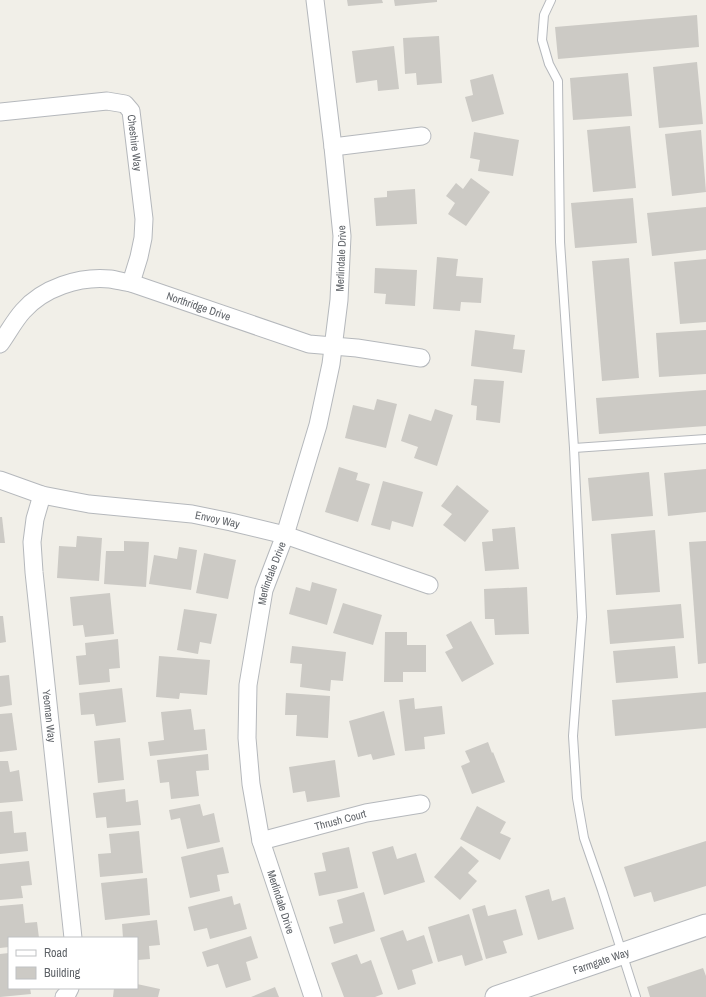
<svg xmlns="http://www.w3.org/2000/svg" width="706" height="997" font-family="'Archivo Narrow',sans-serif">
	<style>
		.building { fill: #cccac5 }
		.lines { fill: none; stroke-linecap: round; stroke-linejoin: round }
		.service-casing { stroke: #b5b8bc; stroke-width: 10 }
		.minor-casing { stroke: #b5b8bc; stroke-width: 19 }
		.tertiary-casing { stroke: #b5b8bc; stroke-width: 23 }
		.service { stroke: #fff; stroke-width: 8 }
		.minor { stroke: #fff; stroke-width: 17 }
		.tertiary { stroke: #fff; stroke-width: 21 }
		.labels { text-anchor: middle; stroke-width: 3; stroke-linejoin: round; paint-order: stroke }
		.street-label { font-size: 11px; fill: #5f6368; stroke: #fff }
	</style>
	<rect width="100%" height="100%" fill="#f1efe8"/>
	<g class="building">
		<path d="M 347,0 L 382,0 L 383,3 L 348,6 Z"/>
		<path d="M 394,0 L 437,0 L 437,2 L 395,6 Z"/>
		<path d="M 697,15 L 699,47 L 558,59 L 555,27 Z"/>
		<path d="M 439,36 L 442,83 L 417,85 L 416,73 L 405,74 L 403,38 Z"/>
		<path d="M 394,46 L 399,89 L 378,91 L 377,80 L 356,83 L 352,51 Z"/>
		<path d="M 697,62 L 703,124 L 659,128 L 653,67 Z"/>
		<path d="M 628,73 L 632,116 L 573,120 L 570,78 Z"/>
		<path d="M 493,74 L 504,114 L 472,122 L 465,97 L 473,95 L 470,80 Z"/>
		<path d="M 630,126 L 636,188 L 593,192 L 587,130 Z"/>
		<path d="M 701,130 L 706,192 L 672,196 L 665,134 Z"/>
		<path d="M 474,132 L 519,140 L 513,176 L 478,171 L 480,160 L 470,158 Z"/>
		<path d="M 471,178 L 490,192 L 466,226 L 448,214 L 455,203 L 446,196 L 456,183 L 463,189 Z"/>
		<path d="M 415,189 L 417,224 L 376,226 L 374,198 L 387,197 L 387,191 Z"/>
		<path d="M 633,198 L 637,243 L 575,248 L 571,203 Z"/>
		<path d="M 706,207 L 706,250 L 652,256 L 647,213 Z"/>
		<path d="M 437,257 L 458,259 L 456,276 L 483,278 L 481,303 L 461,302 L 460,311 L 433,309 Z"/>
		<path d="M 629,258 L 639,378 L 602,381 L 592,261 Z"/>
		<path d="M 706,259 L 706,322 L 680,324 L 674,262 Z"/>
		<path d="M 375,268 L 417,270 L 415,306 L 385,304 L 386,294 L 374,293 Z"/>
		<path d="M 475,330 L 515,335 L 513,349 L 525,350 L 522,373 L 471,366 Z"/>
		<path d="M 706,330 L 706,374 L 659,377 L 656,333 Z"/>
		<path d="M 474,379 L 504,381 L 500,423 L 476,420 L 477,406 L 471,405 Z"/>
		<path d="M 706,390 L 706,426 L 599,434 L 596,398 Z"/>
		<path d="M 377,399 L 397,404 L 386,448 L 345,438 L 353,405 L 374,410 Z"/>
		<path d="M 435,409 L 453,415 L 437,466 L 414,458 L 418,447 L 401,441 L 409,414 L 431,421 Z"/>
		<path d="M 339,467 L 358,473 L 356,480 L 370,484 L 358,522 L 325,512 Z"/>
		<path d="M 706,469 L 706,512 L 668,516 L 664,473 Z"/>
		<path d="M 649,472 L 653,516 L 592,521 L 588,478 Z"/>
		<path d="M 383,481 L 423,492 L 413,527 L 392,521 L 390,530 L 371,525 Z"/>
		<path d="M 457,485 L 489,511 L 465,542 L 443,525 L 452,514 L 441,506 Z"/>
		<path d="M 0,517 L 2,517 L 5,543 L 0,543 Z"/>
		<path d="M 515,527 L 519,569 L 485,571 L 482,542 L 493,541 L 492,529 Z"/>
		<path d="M 655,530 L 660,592 L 616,595 L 611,534 Z"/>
		<path d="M 77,536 L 102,538 L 99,581 L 57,578 L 59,546 L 76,547 Z"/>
		<path d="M 124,541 L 149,542 L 146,587 L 104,584 L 106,551 L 124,551 Z"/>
		<path d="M 706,541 L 706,663 L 698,664 L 689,542 Z"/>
		<path d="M 179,547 L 197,550 L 191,590 L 149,584 L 154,555 L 177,559 Z"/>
		<path d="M 204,553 L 236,560 L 228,599 L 196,593 Z"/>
		<path d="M 312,582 L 337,589 L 327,625 L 289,614 L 296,587 L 310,591 Z"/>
		<path d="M 527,587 L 529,634 L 495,635 L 494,619 L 485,619 L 484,589 Z"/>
		<path d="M 110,593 L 114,634 L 85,637 L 83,625 L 73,626 L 70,597 Z"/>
		<path d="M 343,603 L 382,615 L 373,645 L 333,633 Z"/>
		<path d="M 681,604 L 684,638 L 610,644 L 607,610 Z"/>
		<path d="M 184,609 L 217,614 L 211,644 L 200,642 L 198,654 L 177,650 Z"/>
		<path d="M 0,616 L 3,616 L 6,642 L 0,643 Z"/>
		<path d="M 471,621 L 494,664 L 462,682 L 445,652 L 453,648 L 446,635 Z"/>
		<path d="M 385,632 L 407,632 L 407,645 L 426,645 L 426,672 L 403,672 L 403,682 L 384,682 Z"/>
		<path d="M 118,639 L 120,668 L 109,669 L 110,682 L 79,685 L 76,656 L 86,655 L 85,643 Z"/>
		<path d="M 292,646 L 346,652 L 343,681 L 331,680 L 330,691 L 300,687 L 302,664 L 290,663 Z"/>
		<path d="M 675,646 L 678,678 L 616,683 L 613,651 Z"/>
		<path d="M 159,656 L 210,660 L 207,695 L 180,693 L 179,699 L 156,697 Z"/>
		<path d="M 9,675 L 12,705 L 0,707 L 0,676 Z"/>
		<path d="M 122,688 L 126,722 L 96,726 L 94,714 L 81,715 L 79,693 Z"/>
		<path d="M 706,692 L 706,728 L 615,736 L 612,700 Z"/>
		<path d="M 286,693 L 330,696 L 328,738 L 296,736 L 297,715 L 285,715 Z"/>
		<path d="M 414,698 L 415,709 L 442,706 L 445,734 L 424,737 L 425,749 L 405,751 L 399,700 Z"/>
		<path d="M 191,709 L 194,730 L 205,729 L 207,750 L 150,756 L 148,742 L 164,740 L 161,712 Z"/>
		<path d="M 384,711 L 395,755 L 373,760 L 371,754 L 358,757 L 349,721 Z"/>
		<path d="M 12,713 L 17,750 L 0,752 L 0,714 Z"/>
		<path d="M 120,738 L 124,780 L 98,783 L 94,741 Z"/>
		<path d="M 488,742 L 492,753 L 493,752 L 505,782 L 472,794 L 461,766 L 470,762 L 465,751 Z"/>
		<path d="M 208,754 L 209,770 L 196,771 L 199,796 L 171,799 L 169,782 L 160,783 L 157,760 Z"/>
		<path d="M 335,760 L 340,797 L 307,802 L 305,791 L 293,793 L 289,767 Z"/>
		<path d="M 0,761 L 8,761 L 10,772 L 19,770 L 23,801 L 0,803 Z"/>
		<path d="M 125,789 L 126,802 L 138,800 L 141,825 L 107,828 L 106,817 L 96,818 L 93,793 Z"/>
		<path d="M 200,804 L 203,816 L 214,813 L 220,842 L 187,849 L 180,818 L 171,820 L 169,810 Z"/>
		<path d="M 477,806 L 506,822 L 500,833 L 511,838 L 500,860 L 460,839 Z"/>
		<path d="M 12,811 L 14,833 L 26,832 L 28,851 L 0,854 L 0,812 Z"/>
		<path d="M 139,831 L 143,873 L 100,877 L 98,854 L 111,853 L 109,834 Z"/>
		<path d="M 706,841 L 706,886 L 654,902 L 651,892 L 634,897 L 624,867 Z"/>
		<path d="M 393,846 L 397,859 L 416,853 L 425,882 L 384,895 L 372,852 Z"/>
		<path d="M 461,846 L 479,861 L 468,873 L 477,881 L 460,900 L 434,877 Z"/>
		<path d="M 223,847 L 229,873 L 217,875 L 220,891 L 190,898 L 181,857 Z"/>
		<path d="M 349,847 L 358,888 L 319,896 L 314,873 L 326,871 L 322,853 Z"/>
		<path d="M 29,861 L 32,885 L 21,886 L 23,898 L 0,900 L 0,864 Z"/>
		<path d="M 147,878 L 150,915 L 105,920 L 101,883 Z"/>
		<path d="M 549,889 L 552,901 L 565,897 L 574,929 L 538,940 L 525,896 Z"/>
		<path d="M 364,892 L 375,931 L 334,944 L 329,927 L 343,923 L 337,900 Z"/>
		<path d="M 232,896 L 234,905 L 240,903 L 247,929 L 210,939 L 207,928 L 194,931 L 188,907 Z"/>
		<path d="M 23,904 L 25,923 L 37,922 L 39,938 L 9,938 L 9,947 L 0,948 L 0,906 Z"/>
		<path d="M 485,905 L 488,916 L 516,909 L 523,935 L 503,941 L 507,953 L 486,959 L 472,909 Z"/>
		<path d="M 469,914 L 483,960 L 465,966 L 462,955 L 438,962 L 428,927 Z"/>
		<path d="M 157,920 L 160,945 L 149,946 L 150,959 L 137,960 L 137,938 L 123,938 L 122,924 Z"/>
		<path d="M 403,930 L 407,941 L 424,935 L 433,963 L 412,970 L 416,984 L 398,990 L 380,938 Z"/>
		<path d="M 251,936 L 258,958 L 246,962 L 251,980 L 226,988 L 218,964 L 207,967 L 202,952 Z"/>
		<path d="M 9,953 L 9,988 L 30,988 L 31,994 L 0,997 L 0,954 Z"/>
		<path d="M 357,954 L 361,964 L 371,960 L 383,994 L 375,997 L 344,997 L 331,963 Z"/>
		<path d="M 703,968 L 706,976 L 706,997 L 650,997 L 647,987 Z"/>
		<path d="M 137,984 L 160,989 L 158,997 L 113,997 L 114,988 L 137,988 Z"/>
		<path d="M 275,987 L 279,997 L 251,997 Z"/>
	</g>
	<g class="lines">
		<defs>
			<g id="service">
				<path d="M 551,0 L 544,15 L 542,40 L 549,64 L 558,81 L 560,242 L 574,448 L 582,617 L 573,736 L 577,798 L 584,838 L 602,890 L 636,997"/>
				<path d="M 574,448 L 706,439"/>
			</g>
			<g id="minor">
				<path id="s1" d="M 0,112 L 107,101 L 125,104 L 131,111 L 144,219 L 143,238 L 139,257 L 131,283"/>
				<path d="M 333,147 L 422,136"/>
				<path id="s2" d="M 0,344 C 8,333 14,321 23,311 C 43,288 79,276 110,279 C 117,280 124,282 131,283 L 309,344 L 357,348 L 421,358"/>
				<path id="s3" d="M 0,480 L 42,495 L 89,504 L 192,514 L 231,522 L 285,535 L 429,585"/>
				<path id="s4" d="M 42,495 L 35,519 L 32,542 L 34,572 L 73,938"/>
				<path id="s5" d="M 261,841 L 366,813 L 421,804"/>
				<path d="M 64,997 L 67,994 L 70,988"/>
				<path id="s6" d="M 313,997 L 261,841 L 251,784 L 247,738 L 248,685 L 264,590 L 285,535 L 318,425 L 331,364 L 339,300 L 342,236 L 333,147 L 315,0"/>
			</g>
			<g id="tertiary">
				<path id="s7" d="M 496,997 L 706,925"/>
			</g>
		</defs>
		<use href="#service" class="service-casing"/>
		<use href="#minor" class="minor-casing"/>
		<use href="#tertiary" class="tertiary-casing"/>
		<use href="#service" class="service"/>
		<use href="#minor" class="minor"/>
		<use href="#tertiary" class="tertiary"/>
	</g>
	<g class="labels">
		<g class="street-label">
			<text dy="4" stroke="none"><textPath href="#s1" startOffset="167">Cheshire Way</textPath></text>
			<text dy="4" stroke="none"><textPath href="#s6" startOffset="760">Merlindale Drive</textPath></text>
			<text dy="4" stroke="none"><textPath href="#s2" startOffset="229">Northridge Drive</textPath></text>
			<text dy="4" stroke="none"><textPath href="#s3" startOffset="222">Envoy Way</textPath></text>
			<text dy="4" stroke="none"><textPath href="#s6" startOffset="436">Merlindale Drive</textPath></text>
			<text dy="4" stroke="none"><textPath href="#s4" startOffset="223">Yeoman Way</textPath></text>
			<text dy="4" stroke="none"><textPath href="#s5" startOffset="82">Thrush Court</textPath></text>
			<text transform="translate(281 902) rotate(72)" y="4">Merlindale Drive</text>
			<text dy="4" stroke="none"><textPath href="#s7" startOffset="111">Farmgate Way</textPath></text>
		</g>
	</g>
	<rect x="8" y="937" width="130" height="52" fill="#ffffff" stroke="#bfc1c3"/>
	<rect x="16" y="950" width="20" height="6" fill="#ffffff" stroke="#bfc1c3"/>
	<text x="44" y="957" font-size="12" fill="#5f6368">Road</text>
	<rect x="16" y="967" width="20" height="12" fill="#cccac5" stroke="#bfc1c3"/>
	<text x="44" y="977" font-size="12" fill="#5f6368">Building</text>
</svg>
